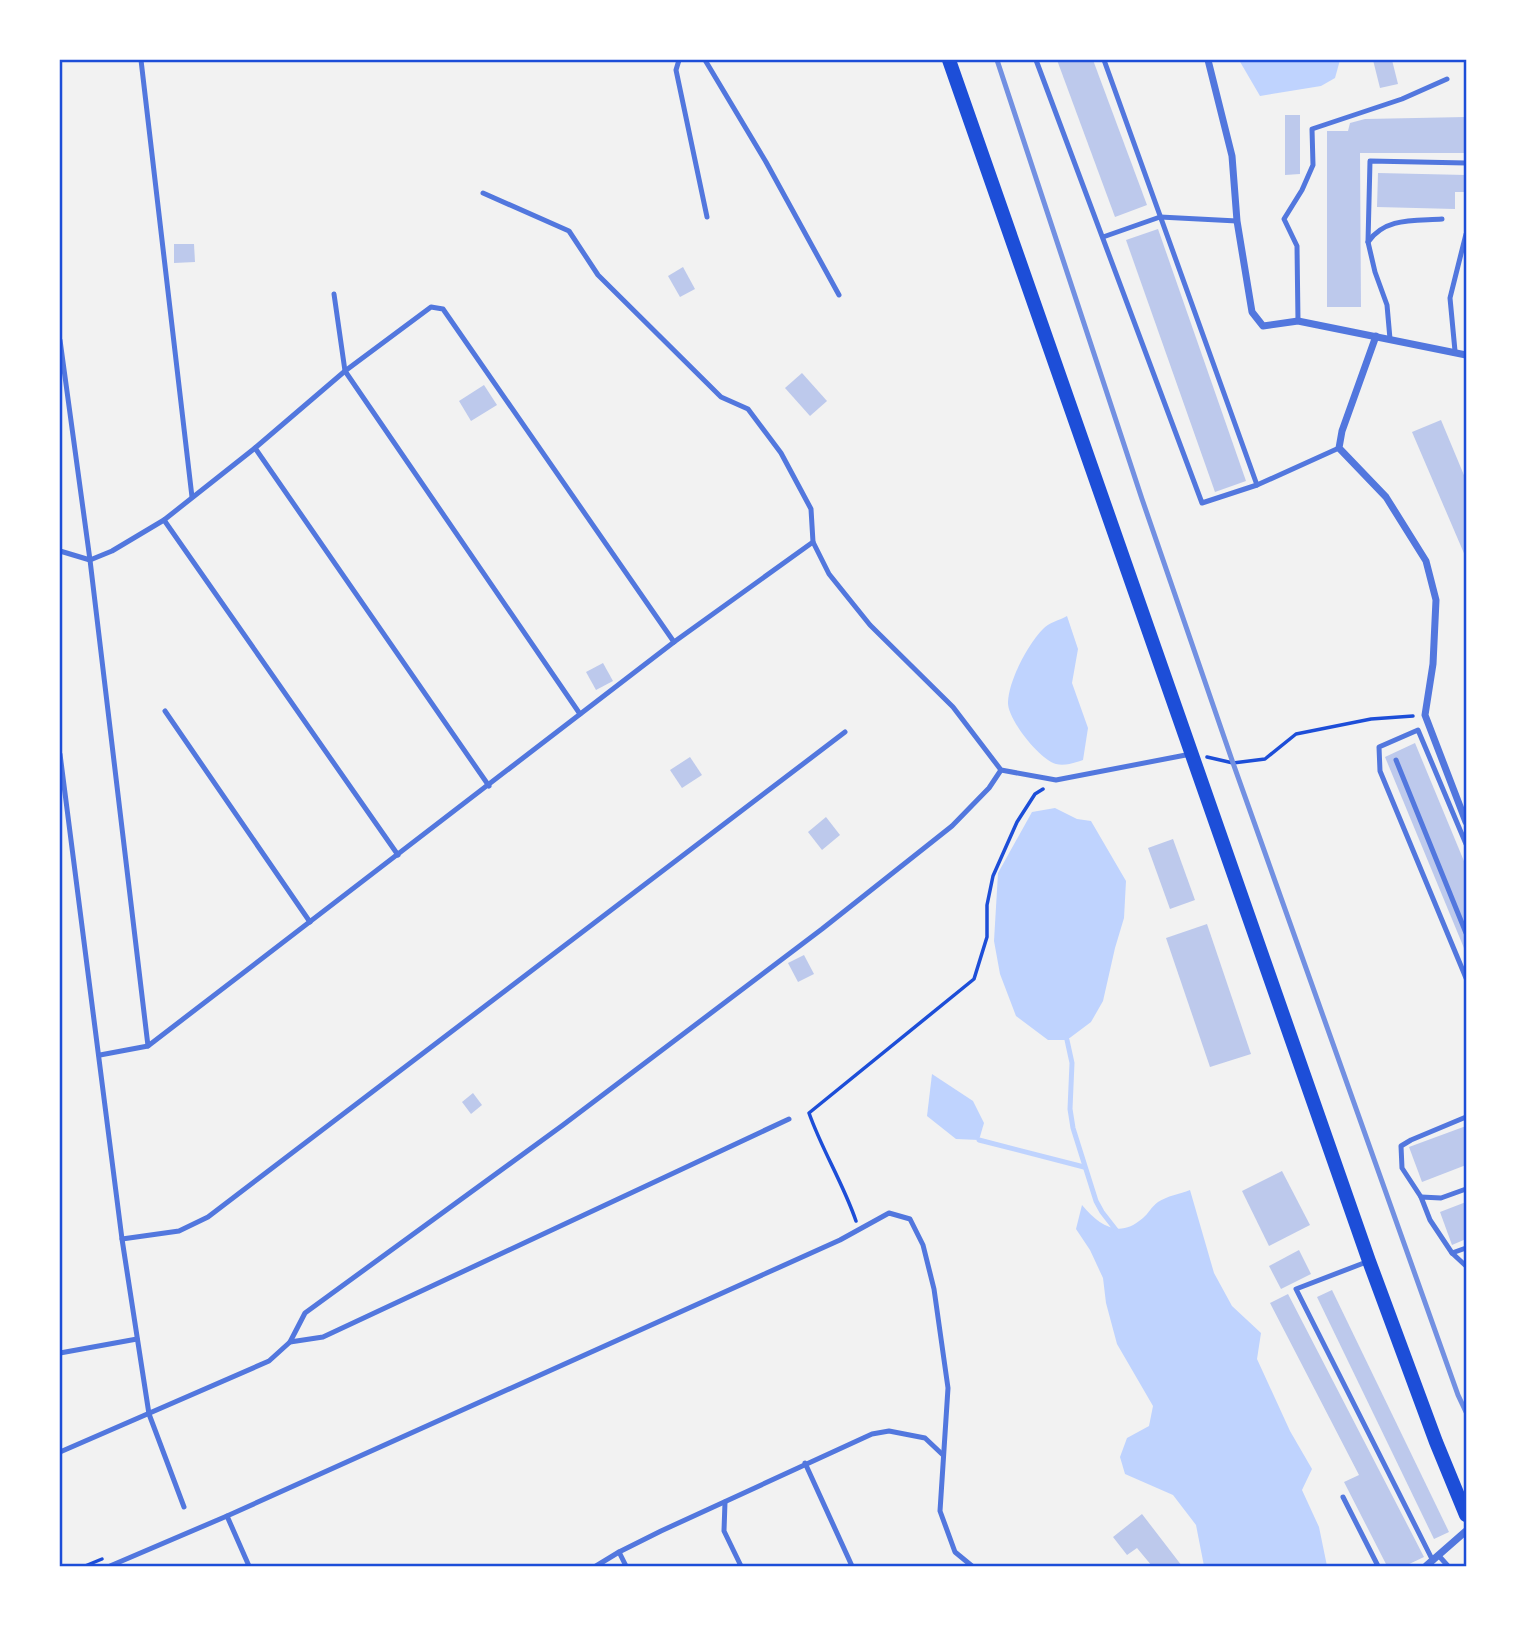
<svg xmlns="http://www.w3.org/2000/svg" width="1526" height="1626" font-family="Helvetica,sans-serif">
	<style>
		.water { fill: #bfd3fe }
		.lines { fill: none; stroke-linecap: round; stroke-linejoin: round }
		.stream { stroke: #bfd3fe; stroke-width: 5 }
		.building { fill: #bdc9ec }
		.path { stroke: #1d4ed8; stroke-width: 3.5 }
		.service { stroke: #5277de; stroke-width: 5 }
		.minor { stroke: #5277de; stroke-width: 7 }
		.secondary { stroke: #1d4ed8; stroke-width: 14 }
		.rail { stroke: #7290e2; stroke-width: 5 }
		.neatline { fill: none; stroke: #1d4ed8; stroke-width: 2.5 }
	</style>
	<rect width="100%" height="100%" fill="#f2f2f2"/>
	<g class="water">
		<path d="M 1239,60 L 1340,60 L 1335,78 L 1321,86 L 1260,96 Z"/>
		<path d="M 1067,616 L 1078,649 L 1072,683 L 1088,728 L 1083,760 C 1074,763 1065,766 1056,764 C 1040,760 1007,719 1008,702 C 1009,680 1028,644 1043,629 C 1048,623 1060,620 1067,616 Z"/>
		<path d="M 1055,808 L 1077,819 L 1091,821 L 1126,881 L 1124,918 L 1115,948 L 1103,1001 L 1091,1022 L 1067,1040 L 1048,1040 L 1016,1016 L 1000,974 L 994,941 L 998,873 L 1032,812 Z"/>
		<path d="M 932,1074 L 973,1101 L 984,1123 L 979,1140 L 956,1139 L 927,1116 Z"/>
		<path d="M 1190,1190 L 1214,1273 L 1232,1306 L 1261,1333 L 1257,1359 L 1290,1431 L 1312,1469 L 1302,1490 L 1319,1527 L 1327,1566 L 1204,1566 L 1196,1525 L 1173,1495 L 1125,1474 L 1120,1457 L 1127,1438 L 1149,1426 L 1153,1406 L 1117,1344 L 1106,1303 L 1103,1278 L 1090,1250 L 1076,1229 L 1082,1205 C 1100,1226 1119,1239 1143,1218 C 1148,1214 1152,1206 1158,1202 C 1167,1196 1180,1194 1190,1190 Z"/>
	</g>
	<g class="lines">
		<g class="stream">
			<path d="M 1067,1040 L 1072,1063 L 1070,1109 L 1073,1128 L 1096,1201 L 1102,1212 L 1116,1230"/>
			<path d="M 979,1140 L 1084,1167"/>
		</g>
	</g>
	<g class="building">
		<path d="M 1057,60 L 1093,60 L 1147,205 L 1115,217 Z"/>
		<path d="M 1373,60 L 1392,60 L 1398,84 L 1380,88 Z"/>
		<path d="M 1285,115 L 1300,115 L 1300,174 L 1285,175 Z"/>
		<path d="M 1466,117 L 1466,153 L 1360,153 L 1361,307 L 1327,307 L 1327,131 L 1348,131 L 1350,123 L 1365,119 Z"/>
		<path d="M 1378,173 L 1466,175 L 1466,192 L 1455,192 L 1455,209 L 1377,207 Z"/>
		<path d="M 1158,229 L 1246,481 L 1215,492 L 1126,240 Z"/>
		<path d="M 174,244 L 194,244 L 195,262 L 174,263 Z"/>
		<path d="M 683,267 L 695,289 L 680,297 L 668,276 Z"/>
		<path d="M 802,373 L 827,401 L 810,416 L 785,388 Z"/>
		<path d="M 484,385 L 497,405 L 471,421 L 459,401 Z"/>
		<path d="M 1441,420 L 1466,480 L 1466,558 L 1412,432 Z"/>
		<path d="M 603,663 L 613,681 L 596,690 L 586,672 Z"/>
		<path d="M 1415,743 L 1466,866 L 1466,953 L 1385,757 Z"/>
		<path d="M 690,757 L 702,775 L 682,788 L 670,770 Z"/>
		<path d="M 826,817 L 840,835 L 822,850 L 808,832 Z"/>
		<path d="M 1173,839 L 1195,900 L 1170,909 L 1148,848 Z"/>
		<path d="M 1207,924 L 1251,1054 L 1210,1067 L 1166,938 Z"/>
		<path d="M 804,955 L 814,974 L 798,982 L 788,963 Z"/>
		<path d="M 473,1093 L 482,1105 L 471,1114 L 462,1102 Z"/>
		<path d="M 1466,1126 L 1466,1165 L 1422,1182 L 1409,1147 Z"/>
		<path d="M 1282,1171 L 1310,1225 L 1269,1246 L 1242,1191 Z"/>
		<path d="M 1466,1202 L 1466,1239 L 1452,1245 L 1440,1212 Z"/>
		<path d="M 1299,1250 L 1311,1274 L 1281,1289 L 1269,1266 Z"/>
		<path d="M 1332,1290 L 1449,1532 L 1434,1539 L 1317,1297 Z"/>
		<path d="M 1288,1294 L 1424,1557 L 1405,1566 L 1387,1566 L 1344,1482 L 1359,1475 L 1270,1303 Z"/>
		<path d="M 1142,1514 L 1182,1566 L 1152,1566 L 1137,1548 L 1127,1555 L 1113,1537 Z"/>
	</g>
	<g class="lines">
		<g class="path">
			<path d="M 1207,757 L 1233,763 L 1265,759 L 1296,734 L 1371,719 L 1413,716"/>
			<path d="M 856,1221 C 843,1183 822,1150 809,1113 L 974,979 L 987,937 L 987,905 L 993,876 L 1017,822 L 1035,794 L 1043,789"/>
			<path d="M 85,1566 L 102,1559"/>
		</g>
		<g class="service">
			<path d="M 141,60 L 192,497"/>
			<path d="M 679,60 L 676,70 L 707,217"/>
			<path d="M 705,60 L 766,162 L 839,295"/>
			<path d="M 1036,60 L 1202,503 L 1257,485"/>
			<path d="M 1104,60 L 1257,485 L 1339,448"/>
			<path d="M 1103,237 L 1160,217 L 1237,221"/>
			<path d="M 1368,242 C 1385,217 1415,221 1442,219"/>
			<path d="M 334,294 L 345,371 L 580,714"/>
			<path d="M 1298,321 L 1297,246 L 1284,219 L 1302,190 L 1313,165 L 1312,129 L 1402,99 L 1447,79"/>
			<path d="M 1390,339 L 1387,305 L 1375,272 L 1368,242 L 1370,161 L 1466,163"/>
			<path d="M 60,340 L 90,560 L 148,1046"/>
			<path d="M 1455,351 L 1450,298 L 1466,234"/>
			<path d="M 255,448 L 489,786"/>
			<path d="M 164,520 L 398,855"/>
			<path d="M 813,542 L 829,574 L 870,625 L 953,707 L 1001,770 L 1056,780 L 1191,754"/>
			<path d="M 60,551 L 90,560 L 112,551 L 164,520 L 255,448 L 345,371 L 431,307 L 443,309 L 674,642"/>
			<path d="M 165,711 L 310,922"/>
			<path d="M 60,754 L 122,1239 L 149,1414 L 184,1507"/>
			<path d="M 1396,760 L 1466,933"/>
			<path d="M 1466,844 L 1418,730 L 1379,747 L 1380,771 L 1466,978"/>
			<path d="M 100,1055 L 148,1046 L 674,642 L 813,542 L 811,509 L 781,453 L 748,409 L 721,397 L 598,275 L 569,231 L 483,193"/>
			<path d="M 1421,1197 L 1402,1168 L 1401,1146 L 1411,1140 L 1466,1117"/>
			<path d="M 122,1239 L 179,1231 L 208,1217 L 845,732"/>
			<path d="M 1466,1248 L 1452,1253 L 1466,1266"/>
			<path d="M 1452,1253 L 1430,1220 L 1421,1197 L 1441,1198 L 1466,1189"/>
			<path d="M 1369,1261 L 1296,1289 L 1433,1561"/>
			<path d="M 290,1342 L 323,1337 L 789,1119"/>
			<path d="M 60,1353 L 137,1339"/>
			<path d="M 60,1452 L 269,1361 L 290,1342 L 305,1313 L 563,1125 L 822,929 L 952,826 L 989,788 L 1001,770"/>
			<path d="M 805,1463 L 852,1566"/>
			<path d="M 1343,1497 L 1378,1566"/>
			<path d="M 725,1502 L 724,1531 L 741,1566"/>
			<path d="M 227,1516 L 249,1566"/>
			<path d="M 619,1552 L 626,1566"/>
			<path d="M 1439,1556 L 1448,1566"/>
			<path d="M 110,1566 L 227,1516 L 840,1240 L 889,1213 L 910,1219 L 923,1245 L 934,1289 L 948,1388 L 940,1511 L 955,1552 L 972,1566"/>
			<path d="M 596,1566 L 619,1552 L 661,1531 L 872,1434 L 889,1431 L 925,1438 L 943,1455"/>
		</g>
		<g class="minor">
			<path d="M 1208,60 L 1232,156 L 1237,221 L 1252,312 L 1263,326 L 1298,321 L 1466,355"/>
			<path d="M 1376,336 L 1342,431 L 1339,448 L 1386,497 L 1426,561 L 1436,600 L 1433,664 L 1425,715 L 1466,822"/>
			<path d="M 1426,1566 L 1466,1531"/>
		</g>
		<path class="secondary" d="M 949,60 L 1369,1261 L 1436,1442 L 1466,1515"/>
		<path class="rail" d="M 997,60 L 1142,499 L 1233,763 L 1458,1395 L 1466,1412"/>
	</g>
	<rect width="1526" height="1626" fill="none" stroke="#ffffff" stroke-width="122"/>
	<rect x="61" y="61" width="1404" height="1504" class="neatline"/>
</svg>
